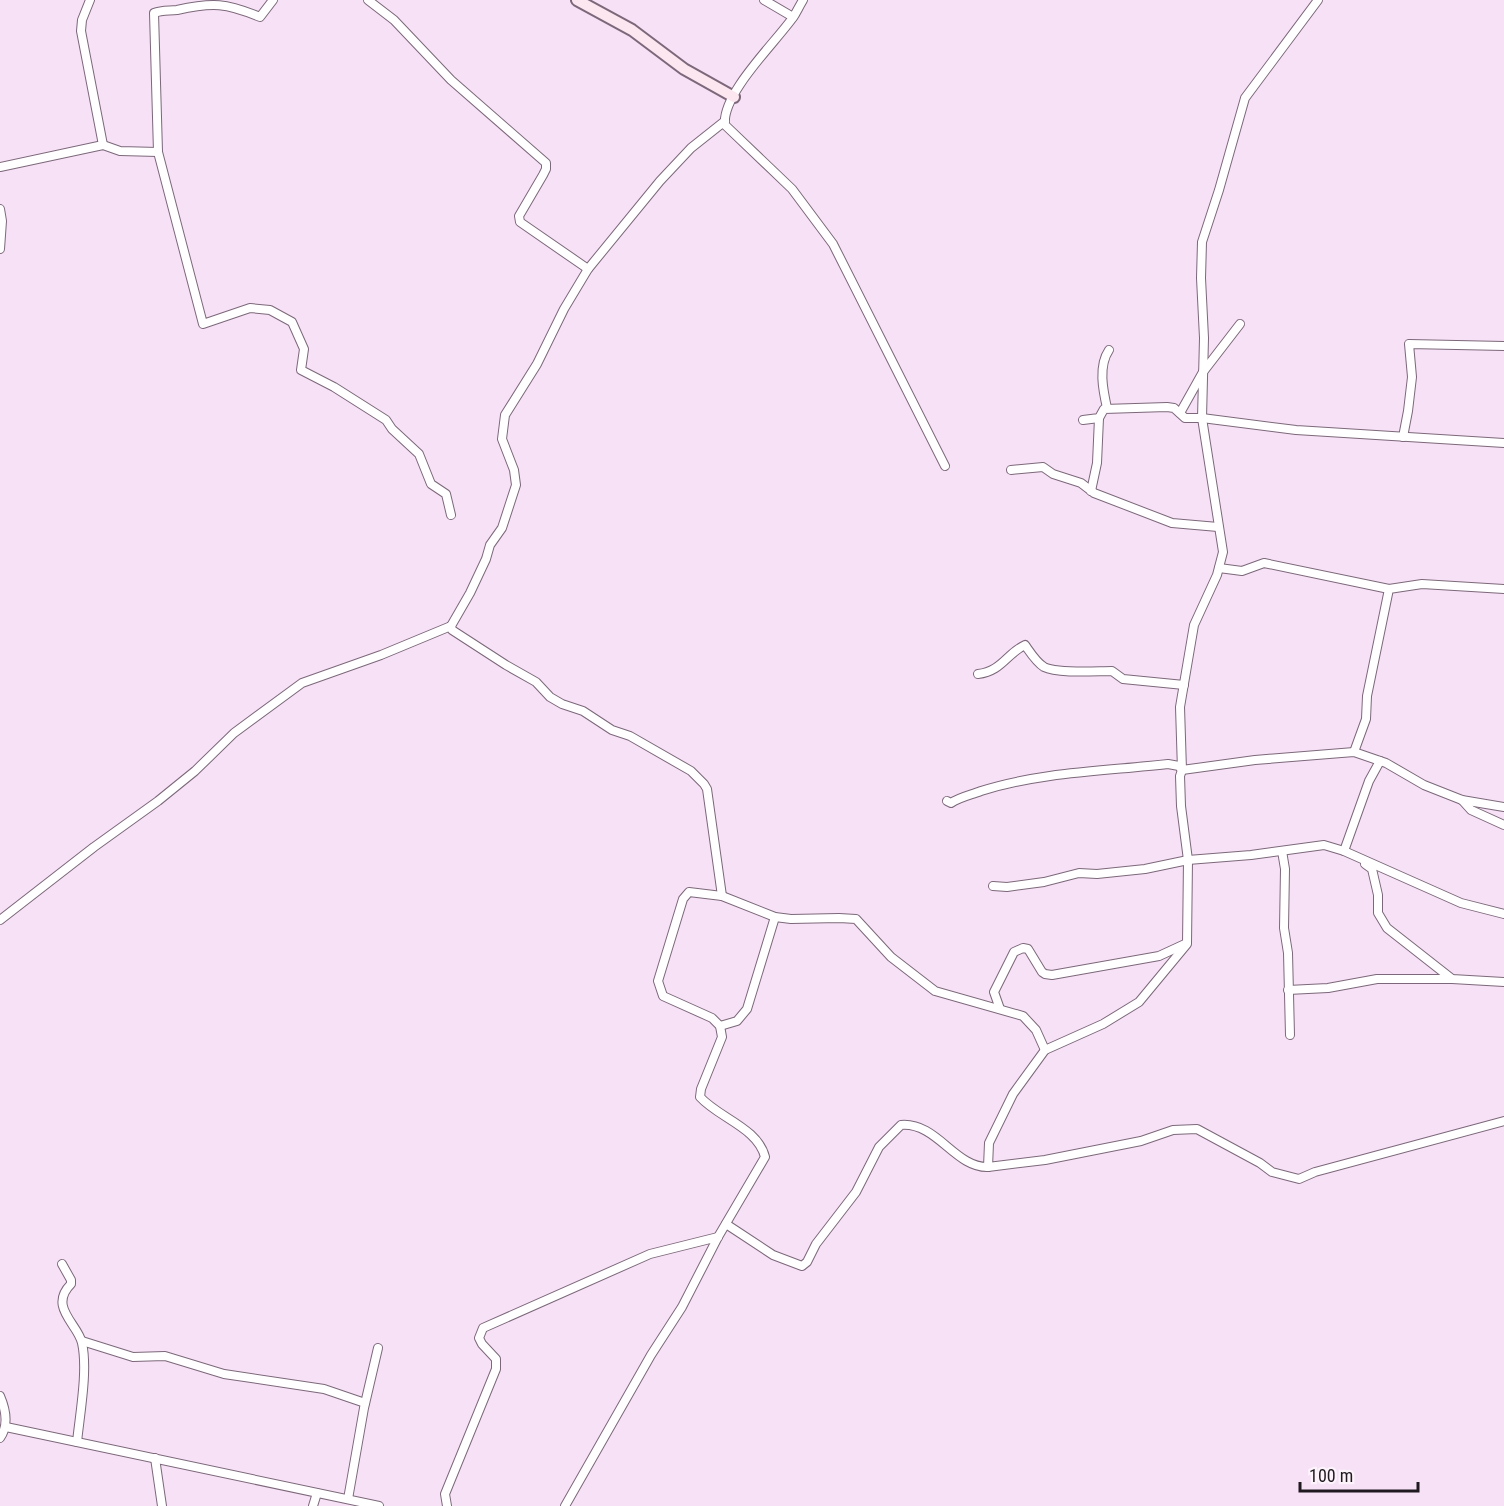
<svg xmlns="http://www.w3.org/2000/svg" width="1504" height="1506" font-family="'Roboto Condensed',sans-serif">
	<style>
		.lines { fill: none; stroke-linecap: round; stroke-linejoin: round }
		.street-casing { stroke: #7c687a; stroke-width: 10 }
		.secondary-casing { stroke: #7c687a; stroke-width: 14 }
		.street { stroke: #fff; stroke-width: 8 }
		.secondary { stroke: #fce6f0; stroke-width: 10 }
	</style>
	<rect width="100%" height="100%" fill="#f7e1f6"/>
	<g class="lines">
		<defs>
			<g id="street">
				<path d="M 90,0 L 82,20 L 81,31 L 103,145"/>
				<path d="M 273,0 L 260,17 C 226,3 213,2 177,10 C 169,11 162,10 154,13 L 158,152 L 203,324 L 250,308 L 270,310 L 292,322 L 304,349 L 301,370 L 334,387 L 386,420 L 392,429 L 419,454 L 431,484 L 446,494 L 451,515"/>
				<path d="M 368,0 L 394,20 L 451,80 L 546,163 L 546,169 L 543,175 L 519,216 L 520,222 L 588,269"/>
				<path d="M 764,0 L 793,17"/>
				<path d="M 803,0 C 800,5 797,11 794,16 C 777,41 721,94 725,125 L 792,189 L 833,244 L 945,466"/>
				<path d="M 1318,0 L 1245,98 L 1219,190 L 1202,242 L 1201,278 L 1204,338 L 1202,418 L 1223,552 L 1217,575 L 1194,625 L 1180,707 L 1182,770 L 1180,776 L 1181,806 L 1188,860 L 1187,944 L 1139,1002 L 1103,1024 L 1045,1050 L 1013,1094 L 989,1143 L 988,1167 L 1045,1160 L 1141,1141 L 1173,1130 L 1197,1129 L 1260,1163 L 1272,1172 L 1299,1179 L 1315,1172 L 1504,1121"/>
				<path d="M 0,167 L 103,145 L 120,151 L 158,152"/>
				<path d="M 0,209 L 2,221 L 0,249"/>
				<path d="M 1107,408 C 1103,390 1098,366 1109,350"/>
				<path d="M 1180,413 L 1203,372 L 1240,324"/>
				<path d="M 1083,420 L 1099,418 L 1104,409 L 1167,407 L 1174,408 L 1185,418 L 1202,418 L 1296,430 L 1504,443"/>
				<path d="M 1403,437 L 1408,411 L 1412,377 L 1409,344 L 1504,346"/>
				<path d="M 1011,470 L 1043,467 L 1053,474 L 1081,483 L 1094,493 L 1172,523 L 1218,527"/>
				<path d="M 1091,491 L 1097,463 L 1099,418"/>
				<path d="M 1219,568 L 1242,571 L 1264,563 L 1389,589"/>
				<path d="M 978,674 C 1002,671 1006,654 1025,645 C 1030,652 1036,662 1044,667 C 1058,674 1096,671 1112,671 L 1123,679 L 1184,685"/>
				<path d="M 1354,752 L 1366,719 L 1367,696 L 1389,589 L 1422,584 L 1504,589"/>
				<path d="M 1462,800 L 1471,810 L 1504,825"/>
				<path d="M 947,801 L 951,803 C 960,797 971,795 981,791 C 1041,772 1106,771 1168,764 L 1179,766 L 1182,770 L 1255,760 L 1354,752 L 1386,763 L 1424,785 L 1462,800 L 1504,807"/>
				<path d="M 1282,851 L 1285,869 L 1284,928 L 1288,953 L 1290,1035"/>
				<path d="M 1344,851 L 1369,781 L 1380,761"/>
				<path d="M 1365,864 L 1372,869 L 1378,895 L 1378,913 L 1387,928 L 1452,979 L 1504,982"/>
				<path d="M 993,886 L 1007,887 L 1044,882 L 1079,873 L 1097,874 L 1145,869 L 1188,860 L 1251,855 L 1324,845 L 1344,851 L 1461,903 L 1504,914"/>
				<path d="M 722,896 L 707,789 L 704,784 L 691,771 L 630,736 L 612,730 L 583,711 L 562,704 L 550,697 L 536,682 L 506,665 L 452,630 L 451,626 L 470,593 L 486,559 L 490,545 L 502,528 L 516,485 L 514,470 L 502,439 L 505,415 L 537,364 L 564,309 L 588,269 L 660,181 L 691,148 L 725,121"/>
				<path d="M 0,920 L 94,847 L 158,801 L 195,771 L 234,733 L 302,683 L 381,655 L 451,626"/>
				<path d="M 1288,990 L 1328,988 L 1377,979 L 1452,979"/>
				<path d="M 1000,1009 L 994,992 L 1014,952 L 1023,948 L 1028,949 L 1042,972 L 1045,974 L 1052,975 L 1159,956 L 1185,944"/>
				<path d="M 720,1026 L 737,1021 L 747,1009 L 775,917"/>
				<path d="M 726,1224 L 773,1255 L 802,1266 L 807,1262 L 816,1244 L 856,1192 L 879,1147 L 901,1125 C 937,1122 955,1168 988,1167"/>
				<path d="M 62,1264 L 71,1280 L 71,1284 C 48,1307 78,1324 82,1343 C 88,1370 80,1413 77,1442"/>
				<path d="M 82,1341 L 133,1357 L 165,1356 L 224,1374 L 324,1389 L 365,1403"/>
				<path d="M 0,1396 C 6,1410 9,1425 0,1438"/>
				<path d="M 6,1427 L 379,1506"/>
				<path d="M 155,1458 L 162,1506"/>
				<path d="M 348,1499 L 364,1408 L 378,1348"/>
				<path d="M 313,1506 L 317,1493"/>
				<path d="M 447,1506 L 445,1494 L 496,1369 L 496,1359 L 482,1344 L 479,1338 L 483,1328 L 650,1254 L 718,1237"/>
				<path d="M 565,1506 L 651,1355 L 682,1307 L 718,1237 L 765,1157 C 758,1128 719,1118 700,1097 L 701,1089 L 722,1037 L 720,1026 L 712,1018 L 663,996 L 658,981 L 683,899 L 689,892 L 722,896 L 775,917 L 791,919 L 839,918 L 856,919 L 891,957 L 935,991 L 1023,1016 L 1036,1030 L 1045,1050"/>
			</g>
			<path id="secondary" d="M 577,0 L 632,30 L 684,69 L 734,97"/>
		</defs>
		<use href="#street" class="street-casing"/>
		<use href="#secondary" class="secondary-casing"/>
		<use href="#street" class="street"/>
		<use href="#secondary" class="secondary"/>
	</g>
	<path d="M1300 1482v9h118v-9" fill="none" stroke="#211920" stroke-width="3"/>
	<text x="1309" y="1482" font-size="18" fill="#211920" stroke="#fcf3fb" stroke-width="4.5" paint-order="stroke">100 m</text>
</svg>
